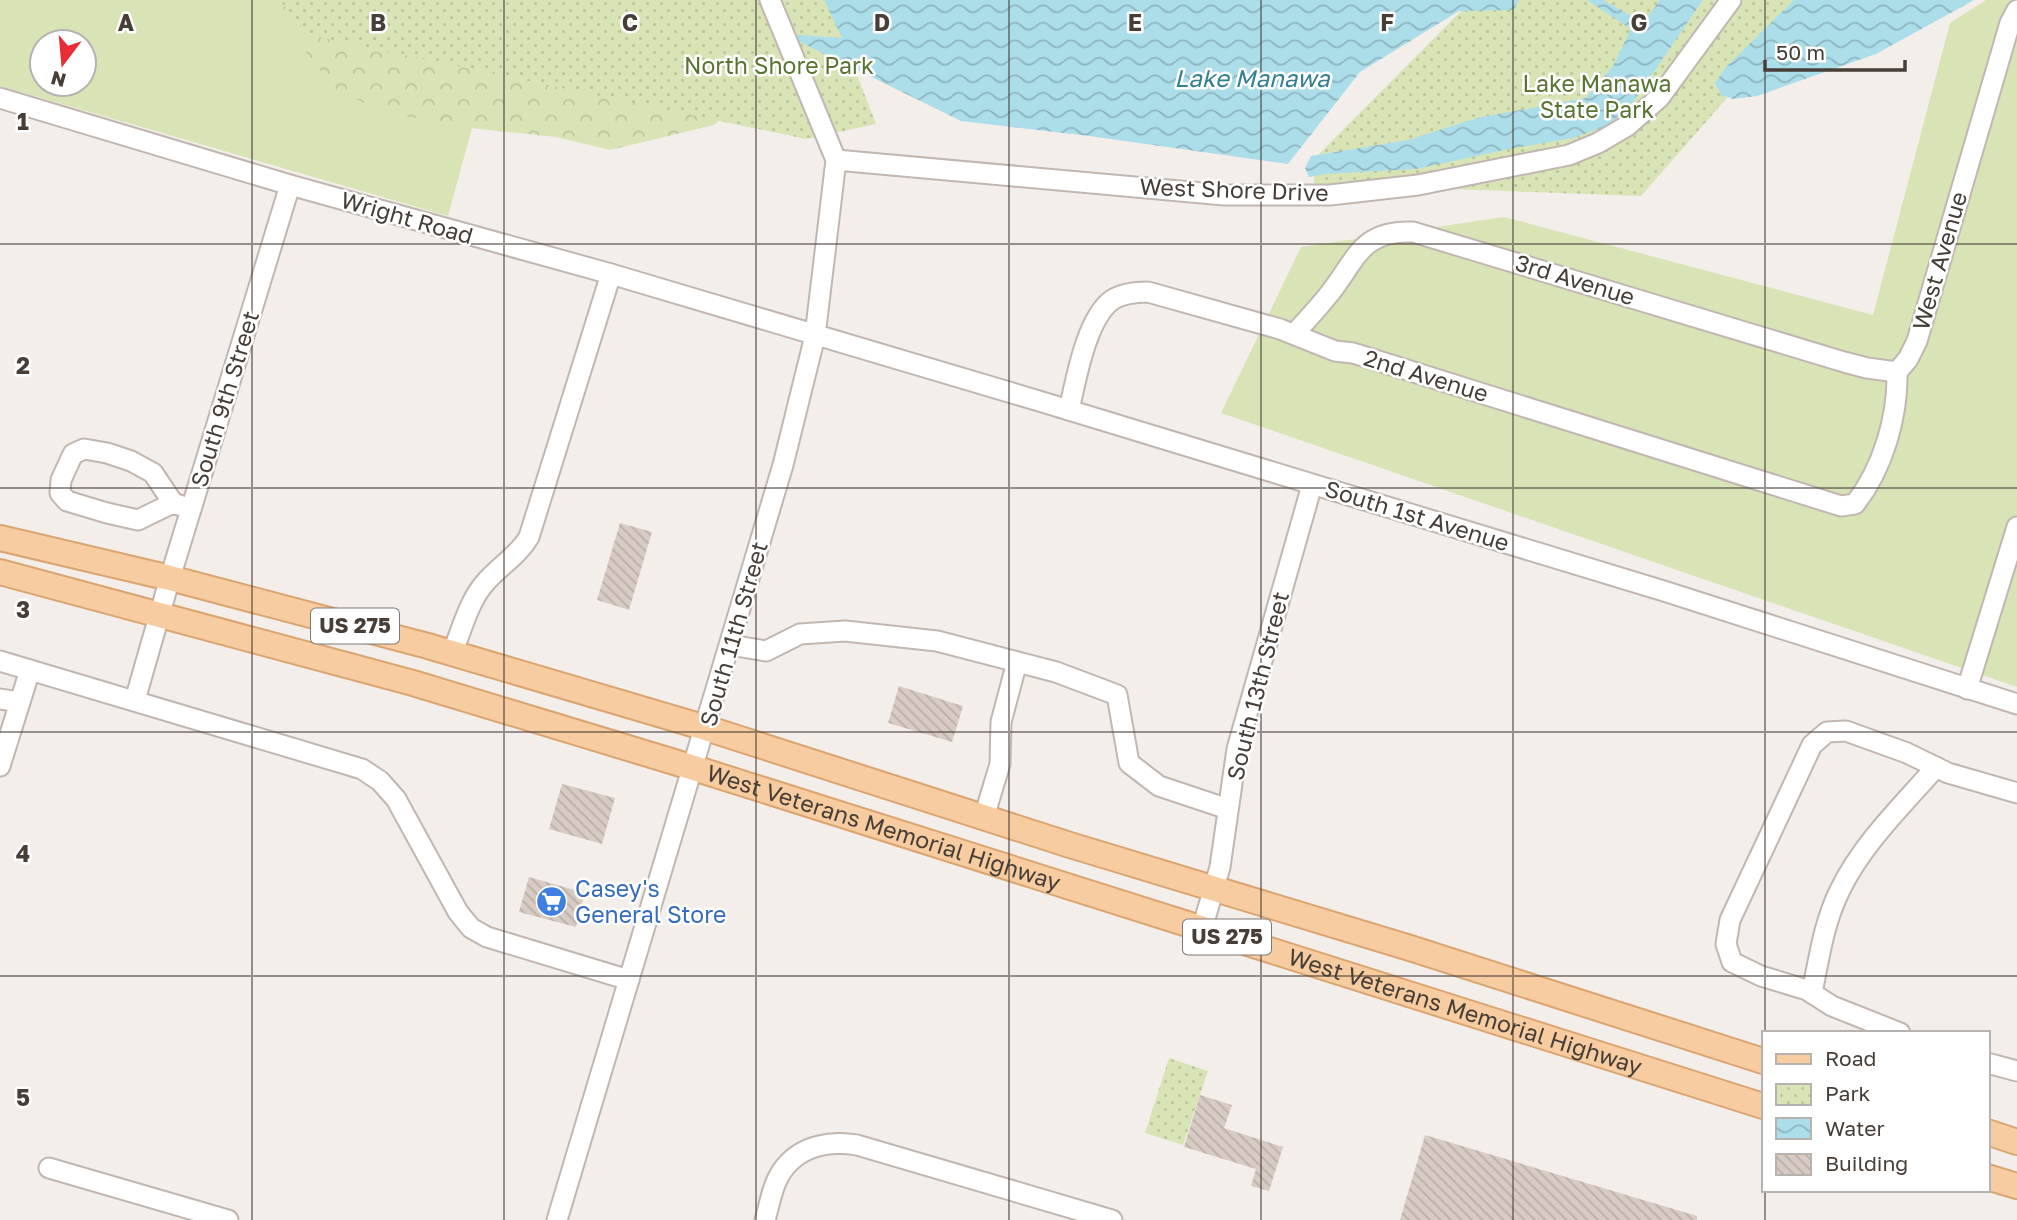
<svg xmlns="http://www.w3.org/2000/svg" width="2017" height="1220" font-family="'Golos Text',sans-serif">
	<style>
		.grass { fill: #d9e4b6; fill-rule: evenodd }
		.forest { fill: url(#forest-crowns) }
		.park { fill: url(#park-dots) }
		.water { fill: url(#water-waves) }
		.building { fill: url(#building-back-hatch) }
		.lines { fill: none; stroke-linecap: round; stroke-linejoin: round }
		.minor-casing { stroke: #c1b7b0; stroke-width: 23 }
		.major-casing { stroke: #daa571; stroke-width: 28 }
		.minor { stroke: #fff; stroke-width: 19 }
		.major { stroke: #f6cca0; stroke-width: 24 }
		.grid { fill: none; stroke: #473e38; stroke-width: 2; stroke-opacity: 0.55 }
		.labels { text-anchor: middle; stroke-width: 5; stroke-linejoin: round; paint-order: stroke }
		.shield { fill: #fff; stroke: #7e7874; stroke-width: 2 }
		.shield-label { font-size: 21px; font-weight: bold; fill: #473e38 }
		.park-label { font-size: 23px; fill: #587430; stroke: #fff }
		.street-label { font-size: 23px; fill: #473e38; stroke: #fff }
		.shop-label { font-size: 23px; fill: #366cbe; stroke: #fff; text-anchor: start }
		.water-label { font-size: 24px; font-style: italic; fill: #347f93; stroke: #fff }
		.grid-label { font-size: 23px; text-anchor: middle; font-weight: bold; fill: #473e38; stroke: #fff; stroke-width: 5; stroke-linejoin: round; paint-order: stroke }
	</style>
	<defs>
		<pattern id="forest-crowns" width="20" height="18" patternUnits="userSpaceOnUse" patternTransform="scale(1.75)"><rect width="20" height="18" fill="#d9e4b6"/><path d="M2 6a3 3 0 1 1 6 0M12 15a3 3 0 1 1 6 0" fill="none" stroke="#bcc59d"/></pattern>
		<pattern id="park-dots" width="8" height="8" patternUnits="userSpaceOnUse" patternTransform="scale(1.75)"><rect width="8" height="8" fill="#d9e4b6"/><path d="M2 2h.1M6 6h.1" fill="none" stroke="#bcc59d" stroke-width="1.8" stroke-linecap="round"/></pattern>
		<pattern id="water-waves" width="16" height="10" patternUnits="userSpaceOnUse" patternTransform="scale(1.75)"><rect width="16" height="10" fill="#acdeea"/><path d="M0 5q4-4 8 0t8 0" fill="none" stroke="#8eb5bf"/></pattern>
		<pattern id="building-back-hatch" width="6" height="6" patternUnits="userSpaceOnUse" patternTransform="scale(1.75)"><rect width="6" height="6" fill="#d7cbc3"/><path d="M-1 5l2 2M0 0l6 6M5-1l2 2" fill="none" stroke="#baafa8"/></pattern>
	</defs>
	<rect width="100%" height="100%" fill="#f3eeea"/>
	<g class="grass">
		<path d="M 0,0 L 279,0 L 309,35 L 487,73 L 448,216 L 0,86 ZM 42,42 L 84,42 L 84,84 L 42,84 Z"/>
		<path d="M 1986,0 L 2017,0 L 2017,687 L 1221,413 L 1301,247 L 1504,217 L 1873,315 L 1950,23 Z"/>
	</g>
	<path class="forest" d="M 280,0 L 747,96 L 714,125 L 610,150 L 556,137 L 470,128 L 393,114 L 339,93 L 298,43 Z"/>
	<g class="park">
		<path d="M 279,0 L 828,0 L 876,124 L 806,139 L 309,35 Z"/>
		<path d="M 1472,0 L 1813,0 L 1641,196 L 1314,184 L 1315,158 Z"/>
		<path d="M 1169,1058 L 1208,1071 L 1183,1145 L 1145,1133 Z"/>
	</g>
	<g class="water">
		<path d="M 824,0 L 1519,0 L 1514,10 L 1459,11 L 1360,72 L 1288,164 L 1089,136 L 961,121 L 784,34 L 842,38 Z"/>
		<path d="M 1587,0 L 1603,0 L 1637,19 L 1649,15 L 1660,0 L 1703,0 L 1634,101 L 1609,125 L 1573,138 L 1509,149 L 1416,169 L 1325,174 L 1309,177 L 1305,168 L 1311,156 L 1408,140 L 1477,118 L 1586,98 L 1613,66 L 1631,29 Z"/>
		<path d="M 1794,0 L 1974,0 L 1876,54 L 1757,96 L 1733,99 L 1721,95 L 1715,83 L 1725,68 Z"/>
	</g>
	<g class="building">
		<path d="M 620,523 L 652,532 L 629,610 L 597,600 Z"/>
		<path d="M 899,686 L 963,706 L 952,742 L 888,723 Z"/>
		<path d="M 562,784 L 615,798 L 602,844 L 549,829 Z"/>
		<path d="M 529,877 L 585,893 L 576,927 L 519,912 Z"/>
		<path d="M 1200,1095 L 1232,1105 L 1224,1128 L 1283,1147 L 1269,1191 L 1251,1186 L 1256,1169 L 1184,1147 Z"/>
		<path d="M 1425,1135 L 1697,1216 L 1697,1220 L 1400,1220 Z"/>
	</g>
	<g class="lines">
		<defs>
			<g id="minor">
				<path d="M 0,98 L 290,185 L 611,274 L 1039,401 L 1667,592 L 2017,704"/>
				<path d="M 836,160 L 1224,195 L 1330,195 L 1418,185 L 1569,155 L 1598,143 L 1627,126 L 1660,97 L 1731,0"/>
				<path d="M 1294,334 C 1306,321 1319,307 1330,293 C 1357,259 1361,230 1413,232 L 1844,362 L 1867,368 L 1897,372"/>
				<path d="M 1069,410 C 1076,380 1086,319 1112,300 C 1123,293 1136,292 1148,292 L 1280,329 L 1335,351 L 1353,353 L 1841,506 L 1855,504 C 1883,468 1898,417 1897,372 L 1908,359 L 1917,341 L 2010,23 L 2017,10"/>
				<path d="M 173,503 L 138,520 L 107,513 L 67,501 L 60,493 L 61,480 L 73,454 L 84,449 L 107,453 L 131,461 L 153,473 L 173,503 L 191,509"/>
				<path d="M 730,645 L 766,651 L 800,634 L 845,631 L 937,641 L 1056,672 L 1117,695 L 1129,763 L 1159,786 L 1228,809"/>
				<path d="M 452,653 C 462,630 468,603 484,584 C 498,567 518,556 529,537 L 611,274"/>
				<path d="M 0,661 L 362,769 L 380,781 L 396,799 L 458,912 L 471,928 L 487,937 L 629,980"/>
				<path d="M 1967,689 L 2017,527"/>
				<path d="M 0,699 L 20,702"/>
				<path d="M 135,700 L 170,578 L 290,185"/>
				<path d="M 0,766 L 30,670"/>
				<path d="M 984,817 L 1000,764 L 1001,722 L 1017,662"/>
				<path d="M 1202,929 L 1220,867 L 1237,749 L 1312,485"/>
				<path d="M 1812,993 C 1819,958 1824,922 1840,890 C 1863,843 1902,806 1936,767"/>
				<path d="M 1900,1033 L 1832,1006 L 1807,990 L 1761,976 L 1732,962 L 1726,944 L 1730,920 L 1812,745 L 1827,732 L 1846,731 L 1907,753 L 1948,773 L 2017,793"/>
				<path d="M 1987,1063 L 2017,1071"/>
				<path d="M 49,1168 L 228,1220"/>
				<path d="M 557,1220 L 783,465 L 815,336 L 836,160 L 770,0"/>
				<path d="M 765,1220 C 770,1203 773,1181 785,1167 C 803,1145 831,1141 857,1145 L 1112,1220"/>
			</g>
			<g id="major">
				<path d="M 0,538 L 170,578 L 428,646 L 706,728 L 1070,845 L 1410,948 L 1763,1061"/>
				<path id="s1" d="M 0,572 L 413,683 L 694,768 L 1763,1106"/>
				<path d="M 1987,1132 L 2017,1142"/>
				<path d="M 1987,1177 L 2017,1186"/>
			</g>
		</defs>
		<use href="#minor" class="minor-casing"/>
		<use href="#major" class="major-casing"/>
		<use href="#minor" class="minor"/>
		<use href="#major" class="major"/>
	</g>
	<path class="grid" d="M 252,0 L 252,1220M 504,0 L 504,1220M 756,0 L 756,1220M 1009,0 L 1009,1220M 1261,0 L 1261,1220M 1513,0 L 1513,1220M 1765,0 L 1765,1033M 0,244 L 2017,244M 0,488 L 2017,488M 0,732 L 2017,732M 0,976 L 2017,976M 1765,1190 L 1765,1220"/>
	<defs>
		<symbol id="supermarket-disc" viewBox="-11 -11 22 22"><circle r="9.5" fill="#3f7fe0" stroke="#fff"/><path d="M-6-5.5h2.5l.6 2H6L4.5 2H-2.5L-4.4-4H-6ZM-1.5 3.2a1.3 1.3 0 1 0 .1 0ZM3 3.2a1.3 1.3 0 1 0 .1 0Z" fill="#fff"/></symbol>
	</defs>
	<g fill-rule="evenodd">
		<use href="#supermarket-disc" x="534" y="884" width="35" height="35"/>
	</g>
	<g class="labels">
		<g class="shield">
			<rect x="311" y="608.5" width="88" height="35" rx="5"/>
			<rect x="1183" y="919.5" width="88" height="35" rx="5"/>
		</g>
		<g class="shield-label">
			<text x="355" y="633">US 275</text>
			<text x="1227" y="944">US 275</text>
		</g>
		<g class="park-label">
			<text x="779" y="74">North Shore Park</text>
			<text x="1597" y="92">Lake Manawa<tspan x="1597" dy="26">State Park</tspan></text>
		</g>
		<g class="street-label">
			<text transform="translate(1234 190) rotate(2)" y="8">West Shore Drive</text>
			<text transform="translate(407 218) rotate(16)" y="8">Wright Road</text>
			<text transform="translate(1940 261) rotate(-74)" y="8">West Avenue</text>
			<text transform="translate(1575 280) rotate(17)" y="8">3rd Avenue</text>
			<text transform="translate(1426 376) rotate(17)" y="8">2nd Avenue</text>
			<text transform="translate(225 399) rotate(-73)" y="8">South 9th Street</text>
			<text transform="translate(1417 516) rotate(17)" y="8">South 1st Avenue</text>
			<text transform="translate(734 634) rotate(-74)" y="8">South 11th Street</text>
			<text transform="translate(1258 686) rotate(-76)" y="8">South 13th Street</text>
			<text dy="8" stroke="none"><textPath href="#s1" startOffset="920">West Veterans Memorial Highway</textPath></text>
			<text dy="8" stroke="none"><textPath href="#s1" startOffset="1530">West Veterans Memorial Highway</textPath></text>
		</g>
		<g class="shop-label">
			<text x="575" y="897">Casey's<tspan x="575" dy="26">General Store</tspan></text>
		</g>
		<g class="water-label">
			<text x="1252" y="87">Lake Manawa</text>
		</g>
	</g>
	<g class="grid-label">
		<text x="126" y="31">A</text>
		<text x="378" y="31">B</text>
		<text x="630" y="31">C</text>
		<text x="882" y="31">D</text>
		<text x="1135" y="31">E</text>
		<text x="1387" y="31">F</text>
		<text x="1639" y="31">G</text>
		<text x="23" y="130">1</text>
		<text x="23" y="374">2</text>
		<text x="23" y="618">3</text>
		<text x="23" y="862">4</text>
		<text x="23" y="1106">5</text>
	</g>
	<rect x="1762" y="1031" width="228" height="161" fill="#ffffff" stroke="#b5b2af" stroke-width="2"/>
	<rect x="1776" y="1054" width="35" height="10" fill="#f6cca0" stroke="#b5b2af" stroke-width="2"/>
	<text x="1825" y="1066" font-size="21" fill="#473e38">Road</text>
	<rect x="1776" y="1084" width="35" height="21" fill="url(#park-dots)" stroke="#b5b2af" stroke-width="2"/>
	<text x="1825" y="1101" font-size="21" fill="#473e38">Park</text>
	<rect x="1776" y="1118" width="35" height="21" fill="url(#water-waves)" stroke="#b5b2af" stroke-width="2"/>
	<text x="1825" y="1136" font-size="21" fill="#473e38">Water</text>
	<rect x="1776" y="1154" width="35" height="21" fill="url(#building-back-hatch)" stroke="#b5b2af" stroke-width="2"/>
	<text x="1825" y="1171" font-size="21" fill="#473e38">Building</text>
	<g transform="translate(63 63) rotate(196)"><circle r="33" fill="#ffffff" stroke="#b5b2af" stroke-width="2"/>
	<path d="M0-5L12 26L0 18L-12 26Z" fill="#e82d37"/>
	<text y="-10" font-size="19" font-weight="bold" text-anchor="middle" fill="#473e38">N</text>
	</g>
	<path d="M1765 60v10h140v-10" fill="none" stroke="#473e38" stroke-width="3.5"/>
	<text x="1776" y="60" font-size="21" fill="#473e38" stroke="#ffffff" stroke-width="5" paint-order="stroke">50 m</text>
</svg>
